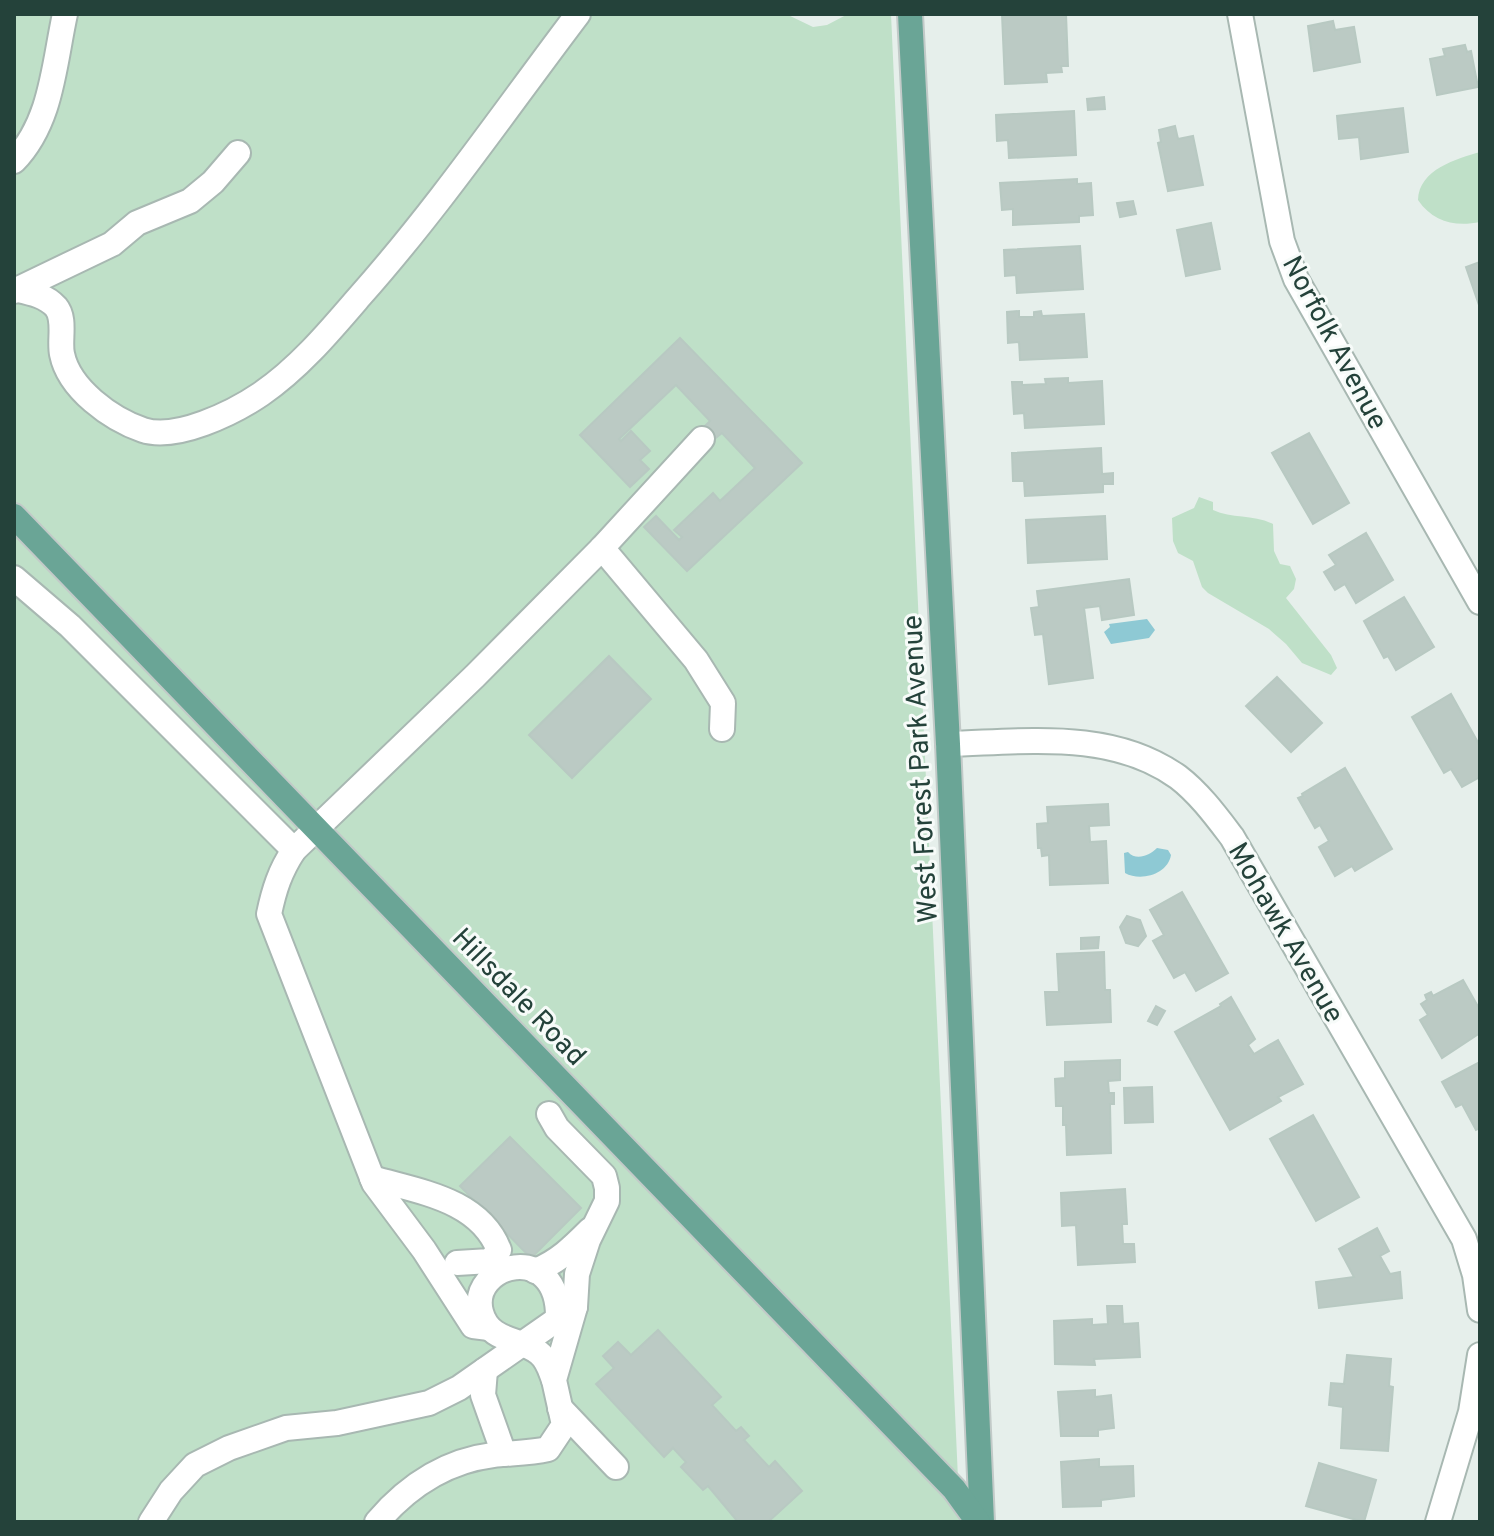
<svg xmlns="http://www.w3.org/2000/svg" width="1494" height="1536" font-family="Overpass,sans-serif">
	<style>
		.green { fill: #bfe0c8 }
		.water { fill: #8ec9d4 }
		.building { fill: #bbcac4; stroke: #b8c9c2; stroke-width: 2 }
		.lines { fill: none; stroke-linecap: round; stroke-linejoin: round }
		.minor-casing { stroke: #a8b8b2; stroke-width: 28 }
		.major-casing { stroke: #c2cac8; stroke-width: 28 }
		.minor { stroke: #fff; stroke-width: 24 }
		.major { stroke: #6aa596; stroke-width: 24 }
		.labels { text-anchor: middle; stroke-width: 6; stroke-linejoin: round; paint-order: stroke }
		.street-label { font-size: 28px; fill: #24423a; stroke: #f7fbf9 }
	</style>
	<rect width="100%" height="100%" fill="#e6efeb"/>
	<g class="green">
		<path d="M 14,14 L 786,14 L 813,27 L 827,25 L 848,14 L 891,14 L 960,1522 L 14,1522 Z"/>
		<path d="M 1480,152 L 1480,222 C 1455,227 1433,222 1418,200 C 1419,169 1457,159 1480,152 Z"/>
		<path d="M 1199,497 L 1213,502 L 1213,510 C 1232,519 1253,514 1273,524 L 1274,551 L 1280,564 L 1290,566 L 1296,579 L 1294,589 L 1286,598 L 1331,655 L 1337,668 L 1331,675 L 1302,663 L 1286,644 L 1269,629 L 1208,593 L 1202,587 L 1193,561 L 1178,553 L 1173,541 L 1172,518 L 1194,508 Z"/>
	</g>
	<g class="water">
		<path d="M 1147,619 L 1155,630 L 1149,638 L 1111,644 L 1104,632 L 1110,627 L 1109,624 Z"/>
		<path d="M 1157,848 L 1168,850 L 1171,855 C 1168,874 1141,882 1125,873 L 1124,853 L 1128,852 C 1136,861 1149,856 1157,848 Z"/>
	</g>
	<g class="building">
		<path d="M 1002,14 L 1066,14 L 1068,66 L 1061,66 L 1062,72 L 1046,73 L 1047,82 L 1005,84 Z"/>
		<path d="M 1333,21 L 1335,30 L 1354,27 L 1360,62 L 1314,71 L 1308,26 Z"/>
		<path d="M 1465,45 L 1467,52 L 1471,51 L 1478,87 L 1437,95 L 1430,59 L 1445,56 L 1443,49 Z"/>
		<path d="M 1104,97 L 1105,109 L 1088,110 L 1087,99 Z"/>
		<path d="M 1403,108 L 1408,152 L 1361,159 L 1359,137 L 1339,139 L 1337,116 Z"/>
		<path d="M 1074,111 L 1076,155 L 1009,158 L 1008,140 L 997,141 L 996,115 Z"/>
		<path d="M 1175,126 L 1178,139 L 1193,136 L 1203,185 L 1168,191 L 1158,143 L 1161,142 L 1159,130 Z"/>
		<path d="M 1077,179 L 1077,184 L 1091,183 L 1093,215 L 1079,216 L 1079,222 L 1013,225 L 1013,209 L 1002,210 L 1000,183 Z"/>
		<path d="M 1133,201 L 1136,214 L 1120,217 L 1117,203 Z"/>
		<path d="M 1211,223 L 1220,269 L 1186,276 L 1177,230 Z"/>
		<path d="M 1080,246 L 1083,289 L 1017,293 L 1016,275 L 1005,276 L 1004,250 Z"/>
		<path d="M 1480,262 L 1480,308 L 1466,267 Z"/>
		<path d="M 1019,311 L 1019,317 L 1034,317 L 1034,312 L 1041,311 L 1042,316 L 1084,314 L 1087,357 L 1020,360 L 1019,342 L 1008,343 L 1007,312 Z"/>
		<path d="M 680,338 L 802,463 L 687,571 L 644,527 L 656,516 L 679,540 L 682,537 L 674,530 L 694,511 L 713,493 L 720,501 L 755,468 L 722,433 L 713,440 L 703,428 L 710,421 L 676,385 L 619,439 L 621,441 L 631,431 L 650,451 L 640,460 L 649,469 L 630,487 L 580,435 Z"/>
		<path d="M 1068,378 L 1068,383 L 1102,381 L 1104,424 L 1025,428 L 1024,413 L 1014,414 L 1012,382 L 1022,382 L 1022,385 L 1046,384 L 1045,379 Z"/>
		<path d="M 1309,433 L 1349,503 L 1313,524 L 1272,453 Z"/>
		<path d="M 1101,448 L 1102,474 L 1113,473 L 1113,484 L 1103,484 L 1103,492 L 1025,496 L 1024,481 L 1013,481 L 1012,453 Z"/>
		<path d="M 1105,516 L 1107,559 L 1028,563 L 1026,520 Z"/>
		<path d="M 1366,533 L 1393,580 L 1356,603 L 1345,584 L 1335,590 L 1324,572 L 1336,565 L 1329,555 Z"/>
		<path d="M 1129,579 L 1134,615 L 1102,620 L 1100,606 L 1084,608 L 1093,678 L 1049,684 L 1043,634 L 1035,635 L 1031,608 L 1039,607 L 1037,591 Z"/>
		<path d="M 1404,597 L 1434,647 L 1396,670 L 1388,656 L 1384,658 L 1364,621 Z"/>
		<path d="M 609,656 L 651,699 L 572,778 L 529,735 Z"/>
		<path d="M 1277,677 L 1322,723 L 1291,752 L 1246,706 Z"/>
		<path d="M 1451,694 L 1480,746 L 1480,777 L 1462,787 L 1451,769 L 1444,773 L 1412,717 Z"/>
		<path d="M 1345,768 L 1392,849 L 1355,871 L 1352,866 L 1335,876 L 1319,847 L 1329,841 L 1320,825 L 1315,828 L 1298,798 L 1303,796 L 1302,794 Z"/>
		<path d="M 1108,804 L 1109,825 L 1089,826 L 1090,842 L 1106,841 L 1108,883 L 1050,885 L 1049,855 L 1042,856 L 1041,848 L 1038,848 L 1037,824 L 1048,823 L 1047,807 Z"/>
		<path d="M 1182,892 L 1228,973 L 1196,991 L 1185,972 L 1174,978 L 1153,941 L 1164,935 L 1150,910 Z"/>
		<path d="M 1127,916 L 1140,920 L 1146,936 L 1138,946 L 1126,943 L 1120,927 Z"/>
		<path d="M 1099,937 L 1098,948 L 1081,949 L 1081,938 Z"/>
		<path d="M 1104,952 L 1105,990 L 1110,990 L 1111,1022 L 1047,1025 L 1045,992 L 1059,992 L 1057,954 Z"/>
		<path d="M 1463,980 L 1480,1010 L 1480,1033 L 1442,1058 L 1420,1020 L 1428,1015 L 1421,1004 L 1427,1000 L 1425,995 L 1431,992 L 1433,996 Z"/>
		<path d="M 1231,997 L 1255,1039 L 1248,1045 L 1254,1054 L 1278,1040 L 1303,1084 L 1278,1097 L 1281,1101 L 1230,1130 L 1175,1032 L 1221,1006 L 1220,1004 Z"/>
		<path d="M 1156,1006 L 1165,1011 L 1157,1025 L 1148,1021 Z"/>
		<path d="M 1120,1060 L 1120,1080 L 1108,1081 L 1109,1093 L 1114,1093 L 1114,1104 L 1110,1104 L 1111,1153 L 1067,1155 L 1066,1125 L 1063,1125 L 1063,1106 L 1056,1106 L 1055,1079 L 1065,1078 L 1065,1062 Z"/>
		<path d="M 1480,1062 L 1480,1128 L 1476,1130 L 1462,1104 L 1456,1107 L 1442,1082 Z"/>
		<path d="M 1152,1087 L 1153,1122 L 1125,1123 L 1124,1088 Z"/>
		<path d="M 1313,1115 L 1359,1197 L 1316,1221 L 1270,1139 Z"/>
		<path d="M 510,1137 L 581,1208 L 531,1258 L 460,1186 Z"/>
		<path d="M 1125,1189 L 1127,1224 L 1122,1224 L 1123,1244 L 1134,1244 L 1135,1262 L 1078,1265 L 1076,1225 L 1062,1226 L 1061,1193 Z"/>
		<path d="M 1377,1228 L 1389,1251 L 1380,1256 L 1390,1274 L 1400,1272 L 1402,1298 L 1319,1308 L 1316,1282 L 1354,1277 L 1339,1249 Z"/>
		<path d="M 1107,1306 L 1122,1306 L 1123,1324 L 1138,1323 L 1140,1357 L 1094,1359 L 1095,1365 L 1055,1364 L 1054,1321 L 1092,1319 L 1092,1325 L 1108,1324 Z"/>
		<path d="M 658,1330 L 721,1397 L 712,1405 L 736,1431 L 741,1427 L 749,1436 L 744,1440 L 769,1467 L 775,1461 L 802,1491 L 768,1522 L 738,1522 L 708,1486 L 703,1490 L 681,1467 L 686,1462 L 673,1448 L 664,1457 L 596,1384 L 614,1368 L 603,1356 L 618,1342 L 631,1355 Z"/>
		<path d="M 1347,1355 L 1391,1359 L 1389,1386 L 1393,1387 L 1388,1451 L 1341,1448 L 1343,1407 L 1329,1405 L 1331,1383 L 1344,1384 Z"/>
		<path d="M 1095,1390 L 1095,1397 L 1111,1395 L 1114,1428 L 1098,1430 L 1098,1436 L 1061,1436 L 1058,1392 Z"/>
		<path d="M 1099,1459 L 1099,1467 L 1133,1466 L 1134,1496 L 1101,1500 L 1101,1506 L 1063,1507 L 1061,1462 Z"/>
		<path d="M 1319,1463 L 1376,1480 L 1364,1522 L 1306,1506 Z"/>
	</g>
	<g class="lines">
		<defs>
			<g id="minor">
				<path d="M 1240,14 L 1282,241 L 1296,279 L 1480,602"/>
				<path d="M 14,161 C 52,122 54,64 65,14"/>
				<path d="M 18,290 C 32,293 46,296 56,307 C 66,319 59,340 62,354 C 69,389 111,419 143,430 C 176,441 233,413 261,394 C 299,368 330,331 360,296 C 439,207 506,109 578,14"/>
				<path d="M 14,291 L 112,244 L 137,223 L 190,201 L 213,182 L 238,153"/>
				<path d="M 602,548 L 696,660 L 723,703 L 722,729"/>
				<path d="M 14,578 L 70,626 L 294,850"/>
				<path d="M 948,744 C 1025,742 1111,729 1178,777 C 1199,793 1216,816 1232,837 L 1464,1239 L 1475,1275 L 1480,1310"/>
				<path d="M 372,1178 C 419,1192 479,1199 499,1250 L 490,1261 L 457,1263"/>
				<path d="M 535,1271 C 558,1262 573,1247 590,1230"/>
				<path d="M 489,1328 L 473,1326 L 424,1250 L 374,1183 L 269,914 C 274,890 280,871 294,850 L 475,676 L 602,548 L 702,439"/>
				<path d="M 485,1370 L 483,1395 L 504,1454"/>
				<path d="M 554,1380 C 550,1370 548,1360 539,1353 C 522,1338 489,1343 481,1312 C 468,1264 559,1239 558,1318"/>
				<path d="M 560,1408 L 616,1467"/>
				<path d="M 151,1522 L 171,1491 L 195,1465 L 229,1448 L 286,1428 L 337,1423 L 429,1403 L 459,1388 L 575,1307"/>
				<path d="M 377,1522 C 407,1487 445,1461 493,1455 C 512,1453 530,1453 548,1449 L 564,1425 L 554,1380 L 575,1307 L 577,1274 L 588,1240 L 607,1201 L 607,1188 L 604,1176 L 557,1128 L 549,1114"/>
				<path d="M 1438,1522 L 1471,1412 L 1480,1355"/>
			</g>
			<g id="major">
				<path d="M 910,14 L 948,744 L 982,1522"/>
				<path d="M 14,516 L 954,1489 L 978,1522"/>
			</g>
		</defs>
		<use href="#minor" class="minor-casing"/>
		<use href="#major" class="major-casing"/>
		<use href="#minor" class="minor"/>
		<use href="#major" class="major"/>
	</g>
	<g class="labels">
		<g class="street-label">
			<text transform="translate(1336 342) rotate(62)" y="10">Norfolk Avenue</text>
			<text transform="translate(919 769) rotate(-93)" y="10">West Forest Park Avenue</text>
			<text transform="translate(1287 932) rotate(60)" y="10">Mohawk Avenue</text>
			<text transform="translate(520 996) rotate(46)" y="10">Hillsdale Road</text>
		</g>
	</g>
	<rect width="1494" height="1536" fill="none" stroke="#24423a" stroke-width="32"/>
</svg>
